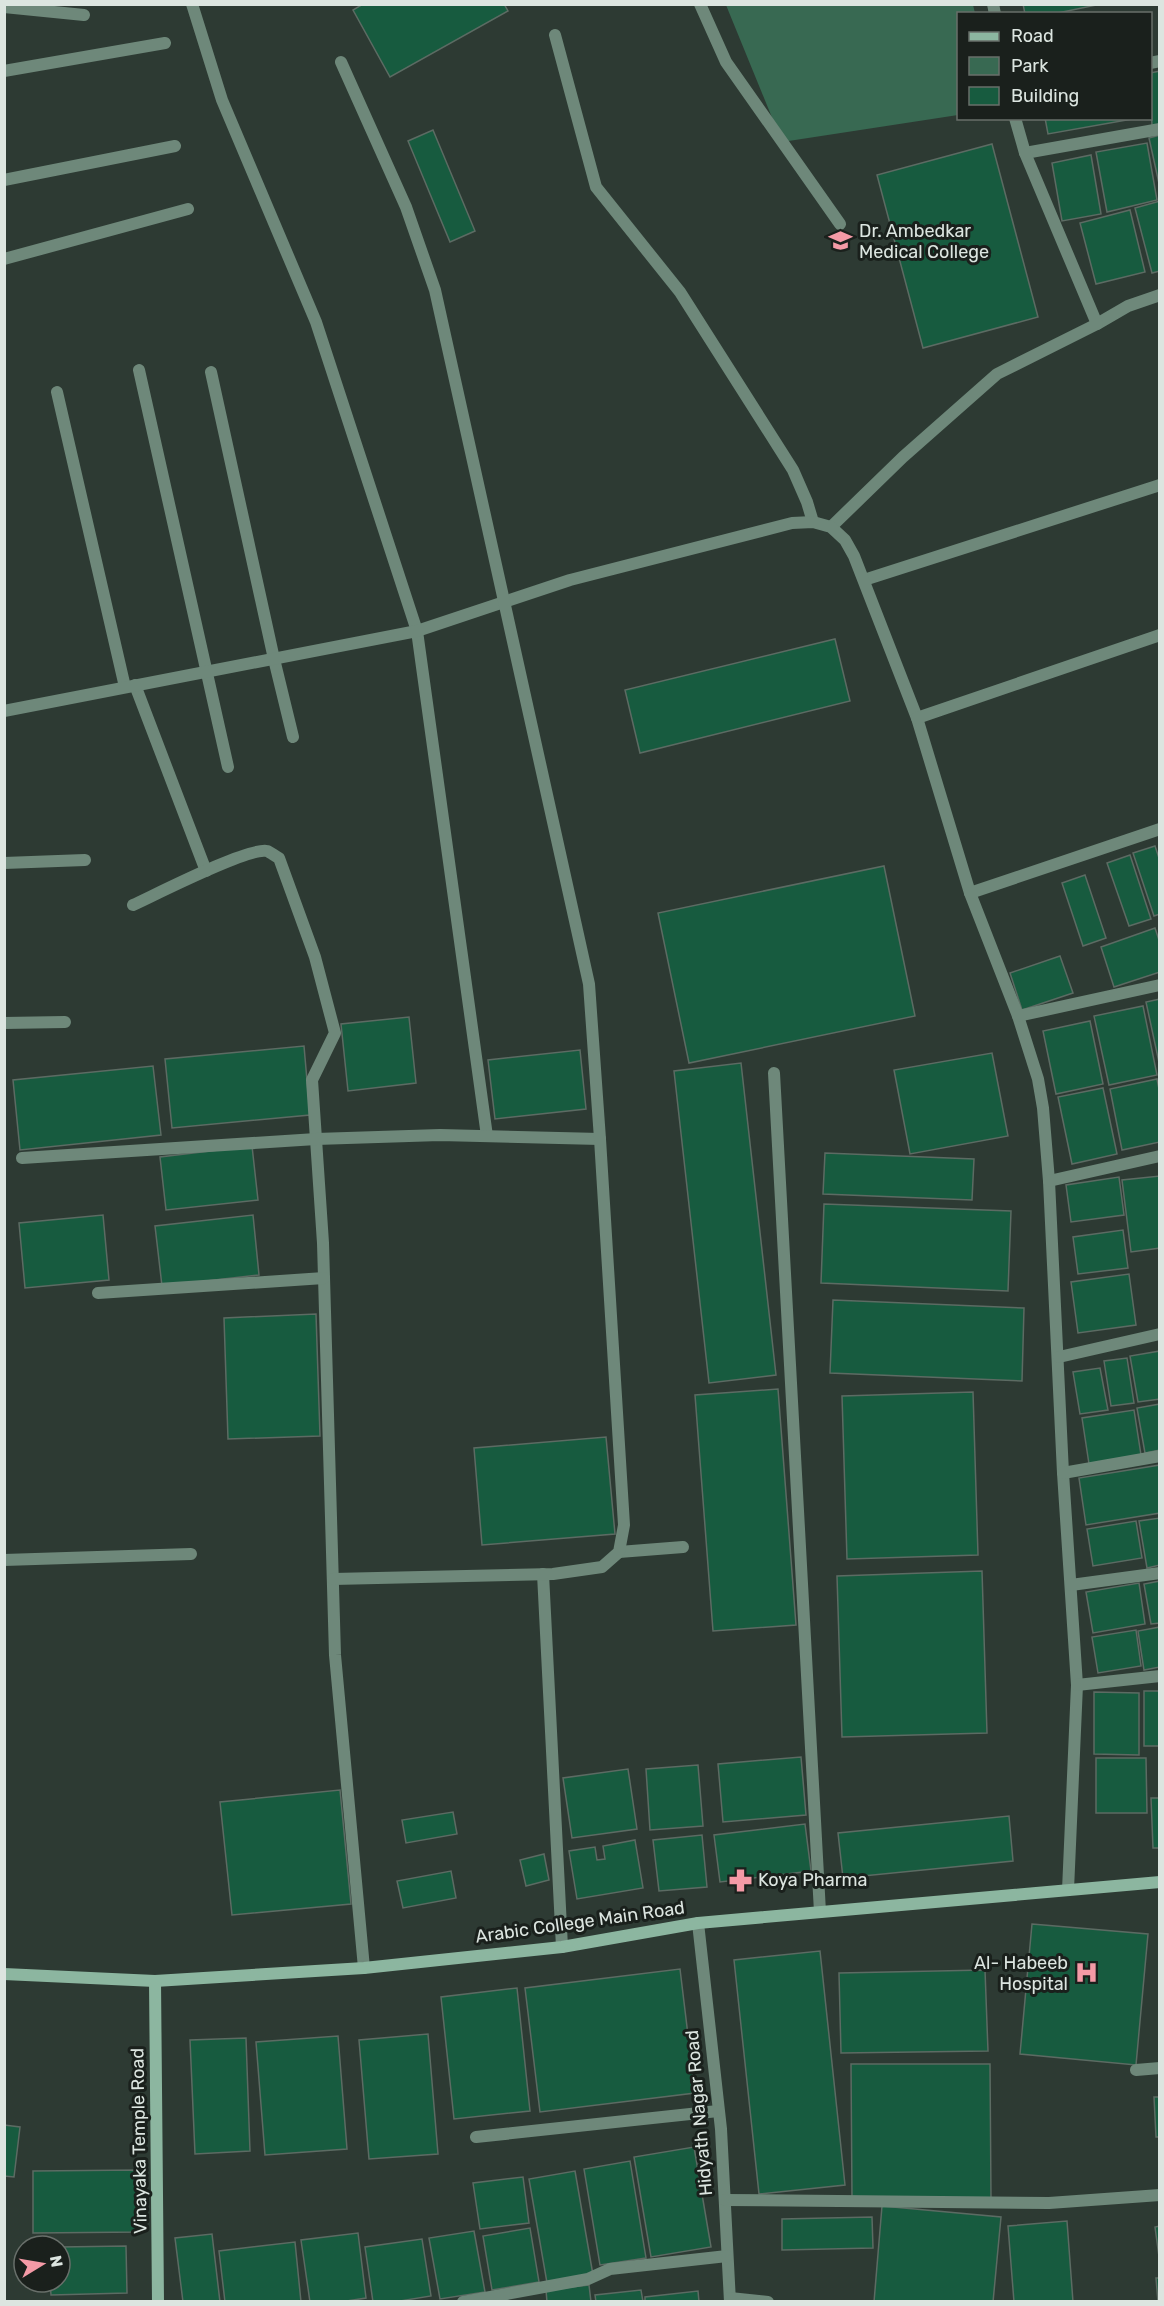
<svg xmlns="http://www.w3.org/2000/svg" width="1164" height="2306" font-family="Rubik,sans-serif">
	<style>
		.green { fill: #386952 }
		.building { fill: #175b3f; stroke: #5c6b63; stroke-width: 1.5 }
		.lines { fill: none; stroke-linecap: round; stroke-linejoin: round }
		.lane { stroke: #6e887a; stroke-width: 12 }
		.street { stroke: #6e887a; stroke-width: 12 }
		.secondary { stroke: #8cb6a0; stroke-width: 12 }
		.labels { text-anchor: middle; stroke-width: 6; stroke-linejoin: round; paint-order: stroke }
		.poi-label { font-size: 18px; fill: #dce5e0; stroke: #1a201c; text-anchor: start }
		.street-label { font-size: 18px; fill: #dce5e0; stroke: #1a201c }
	</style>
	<rect width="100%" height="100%" fill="#2d3a33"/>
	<path class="green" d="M 726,5 L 973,5 L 975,13 L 958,14 L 958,115 L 782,142 Z"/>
	<g class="building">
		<path d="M 363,4 L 504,4 L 508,11 L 390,77 L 353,10 Z"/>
		<path d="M 1023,4 L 1101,4 L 1053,14 L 1025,14 Z"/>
		<path d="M 1160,71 L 1160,124 L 1152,126 L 1150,73 Z"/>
		<path d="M 1045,118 L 1138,118 L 1048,134 Z"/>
		<path d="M 433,130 L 475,231 L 450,242 L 408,141 Z"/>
		<path d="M 1160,135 L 1160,188 L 1149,138 Z"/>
		<path d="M 1147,143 L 1157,200 L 1107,212 L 1096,152 Z"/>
		<path d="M 992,144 L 1038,317 L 923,348 L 877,175 Z"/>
		<path d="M 1091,155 L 1101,214 L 1062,221 L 1052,163 Z"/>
		<path d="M 1160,201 L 1160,271 L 1152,273 L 1135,208 Z"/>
		<path d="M 1130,210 L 1145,272 L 1096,284 L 1080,223 Z"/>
		<path d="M 835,639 L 850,701 L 640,753 L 625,690 Z"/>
		<path d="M 1155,846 L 1160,861 L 1160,914 L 1154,916 L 1133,853 Z"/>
		<path d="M 1130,855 L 1151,919 L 1129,926 L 1107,863 Z"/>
		<path d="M 884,866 L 915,1016 L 689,1063 L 658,913 Z"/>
		<path d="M 1085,875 L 1106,938 L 1083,946 L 1062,883 Z"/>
		<path d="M 1155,928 L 1160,943 L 1160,972 L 1114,987 L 1101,947 Z"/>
		<path d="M 1060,956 L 1073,993 L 1022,1010 L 1010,973 Z"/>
		<path d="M 1160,999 L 1160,1067 L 1146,1002 Z"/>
		<path d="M 1143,1006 L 1157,1075 L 1109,1085 L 1094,1016 Z"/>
		<path d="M 409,1017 L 416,1083 L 348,1091 L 341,1024 Z"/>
		<path d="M 1090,1021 L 1103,1084 L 1056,1094 L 1043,1031 Z"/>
		<path d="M 304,1046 L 310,1115 L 172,1128 L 165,1059 Z"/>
		<path d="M 580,1050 L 586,1109 L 495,1119 L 488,1060 Z"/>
		<path d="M 992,1053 L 1008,1136 L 910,1154 L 894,1070 Z"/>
		<path d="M 741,1063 L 776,1375 L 709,1383 L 674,1071 Z"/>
		<path d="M 153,1066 L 161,1135 L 20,1150 L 13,1080 Z"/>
		<path d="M 1157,1079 L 1160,1094 L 1160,1142 L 1122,1150 L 1110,1089 Z"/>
		<path d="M 1103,1088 L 1117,1154 L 1072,1164 L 1058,1097 Z"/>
		<path d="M 252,1146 L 258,1200 L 166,1210 L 160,1157 Z"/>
		<path d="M 825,1153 L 974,1159 L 972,1200 L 823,1194 Z"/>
		<path d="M 1160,1176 L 1160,1248 L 1131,1252 L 1122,1180 Z"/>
		<path d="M 1119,1177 L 1124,1215 L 1071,1222 L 1066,1185 Z"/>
		<path d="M 824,1204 L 1011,1211 L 1008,1291 L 821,1283 Z"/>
		<path d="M 103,1215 L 109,1280 L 25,1288 L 19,1223 Z"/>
		<path d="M 253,1215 L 259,1275 L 162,1286 L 155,1226 Z"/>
		<path d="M 1123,1230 L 1128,1268 L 1078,1274 L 1073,1237 Z"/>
		<path d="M 1129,1274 L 1136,1325 L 1078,1333 L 1071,1282 Z"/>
		<path d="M 833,1300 L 1024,1308 L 1022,1381 L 830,1373 Z"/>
		<path d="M 316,1314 L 320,1436 L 228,1439 L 224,1318 Z"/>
		<path d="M 1160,1351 L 1160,1399 L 1138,1402 L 1130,1356 Z"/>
		<path d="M 1127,1358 L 1134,1403 L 1111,1406 L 1104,1361 Z"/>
		<path d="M 1100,1368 L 1108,1410 L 1080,1414 L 1073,1372 Z"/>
		<path d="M 778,1389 L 796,1625 L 713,1631 L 695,1395 Z"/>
		<path d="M 973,1392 L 978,1555 L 847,1559 L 842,1396 Z"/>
		<path d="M 1160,1404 L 1160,1450 L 1145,1453 L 1137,1408 Z"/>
		<path d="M 1134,1410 L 1141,1455 L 1089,1464 L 1082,1418 Z"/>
		<path d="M 606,1437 L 615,1534 L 482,1545 L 474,1448 Z"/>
		<path d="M 1160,1465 L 1160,1513 L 1086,1525 L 1079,1478 Z"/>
		<path d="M 1160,1518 L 1160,1565 L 1147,1568 L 1139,1521 Z"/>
		<path d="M 1136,1521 L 1142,1558 L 1093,1566 L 1087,1529 Z"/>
		<path d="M 982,1571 L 987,1733 L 842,1737 L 837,1576 Z"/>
		<path d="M 1160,1581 L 1160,1623 L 1151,1624 L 1144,1584 Z"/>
		<path d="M 1139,1583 L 1145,1624 L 1093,1633 L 1086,1592 Z"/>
		<path d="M 1160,1627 L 1160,1667 L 1144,1670 L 1138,1631 Z"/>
		<path d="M 1136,1630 L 1141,1666 L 1098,1673 L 1092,1637 Z"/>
		<rect x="1144" y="1691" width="16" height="55"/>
		<path d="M 1094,1692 L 1139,1693 L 1139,1755 L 1094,1754 Z"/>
		<path d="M 801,1757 L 806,1815 L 723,1822 L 718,1764 Z"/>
		<path d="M 1096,1758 L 1146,1758 L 1147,1813 L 1096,1813 Z"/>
		<path d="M 698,1765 L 703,1826 L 650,1830 L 646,1769 Z"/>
		<path d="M 628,1769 L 637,1829 L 572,1838 L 563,1778 Z"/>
		<path d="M 340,1790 L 351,1904 L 232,1915 L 220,1802 Z"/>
		<path d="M 1151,1798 L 1160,1798 L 1160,1848 L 1153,1848 Z"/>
		<path d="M 453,1812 L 457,1834 L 406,1843 L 402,1820 Z"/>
		<path d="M 1009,1816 L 1013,1861 L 843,1878 L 838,1833 Z"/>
		<path d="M 805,1824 L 811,1871 L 720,1882 L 714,1835 Z"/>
		<path d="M 702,1835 L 707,1887 L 659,1891 L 653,1840 Z"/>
		<path d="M 635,1840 L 643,1888 L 577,1899 L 569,1851 L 595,1847 L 597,1860 L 605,1859 L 603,1846 Z"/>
		<path d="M 544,1854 L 549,1880 L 526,1886 L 520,1860 Z"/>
		<path d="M 451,1871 L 456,1898 L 403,1908 L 397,1881 Z"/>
		<path d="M 1032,1924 L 1148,1934 L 1136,2065 L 1020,2054 Z"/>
		<path d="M 820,1951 L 845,2185 L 759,2194 L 734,1960 Z"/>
		<path d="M 680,1969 L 695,2093 L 540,2112 L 525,1988 Z"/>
		<path d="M 985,1970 L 988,2051 L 841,2053 L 839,1973 Z"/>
		<path d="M 517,1988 L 530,2111 L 454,2119 L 441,1997 Z"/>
		<path d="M 428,2034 L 438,2154 L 369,2159 L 359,2040 Z"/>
		<path d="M 338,2036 L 347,2149 L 265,2155 L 256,2042 Z"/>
		<path d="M 246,2038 L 250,2151 L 195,2154 L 190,2040 Z"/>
		<path d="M 851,2064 L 990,2064 L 991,2198 L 852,2198 Z"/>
		<path d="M 1154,2097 L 1160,2097 L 1160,2137 L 1156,2137 Z"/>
		<path d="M 4,2125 L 20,2127 L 14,2177 L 4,2176 Z"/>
		<path d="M 694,2147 L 711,2247 L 651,2257 L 634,2157 Z"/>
		<path d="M 630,2161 L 646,2258 L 600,2265 L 584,2169 Z"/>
		<path d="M 140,2170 L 141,2232 L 33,2233 L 33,2171 Z"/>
		<path d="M 575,2171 L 593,2275 L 547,2283 L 529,2179 Z"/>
		<path d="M 523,2177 L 529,2223 L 480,2229 L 473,2183 Z"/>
		<path d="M 882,2206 L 1001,2217 L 993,2302 L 874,2302 Z"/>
		<path d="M 872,2217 L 873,2248 L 782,2250 L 782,2219 Z"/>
		<path d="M 1067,2221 L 1073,2302 L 1014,2302 L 1008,2226 Z"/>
		<path d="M 1160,2226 L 1160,2264 L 1155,2227 Z"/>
		<path d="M 530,2228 L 539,2282 L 492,2290 L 483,2236 Z"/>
		<path d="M 474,2231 L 485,2292 L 440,2299 L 429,2238 Z"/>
		<path d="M 358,2233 L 366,2298 L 340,2302 L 310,2302 L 301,2240 Z"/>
		<path d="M 212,2234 L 220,2302 L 183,2302 L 175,2238 Z"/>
		<path d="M 422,2239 L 431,2296 L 394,2302 L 373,2302 L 365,2247 Z"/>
		<path d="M 295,2242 L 301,2302 L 225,2302 L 219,2251 Z"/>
		<path d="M 126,2246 L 127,2293 L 51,2295 L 50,2282 L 60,2282 L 60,2247 Z"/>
		<path d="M 1156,2278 L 1160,2278 L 1160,2302 L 1158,2302 Z"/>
		<path d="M 589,2285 L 591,2302 L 547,2302 L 546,2290 Z"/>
		<path d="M 641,2290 L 643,2302 L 596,2302 L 595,2295 Z"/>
		<path d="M 698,2291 L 699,2302 L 645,2302 L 645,2297 Z"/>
	</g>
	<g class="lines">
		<g class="lane">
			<path d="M 700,4 L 726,62 L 840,224"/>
			<path d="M 555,35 L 596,187 L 680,292 L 793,470 L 807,502 L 813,522"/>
			<path d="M 774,1073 L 820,1912"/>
		</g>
		<g class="street">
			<path d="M 192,4 L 222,100 L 316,322 L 417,631 L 487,1136"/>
			<path d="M 993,4 L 995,14"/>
			<path d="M 4,7 L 84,15"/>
			<path d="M 1150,63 L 1160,61"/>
			<path d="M 4,71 L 165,43"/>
			<path d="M 1025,153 L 1160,129"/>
			<path d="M 4,180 L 175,146"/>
			<path d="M 4,259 L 188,209"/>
			<path d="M 1097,324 L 1128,306 L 1160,295"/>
			<path d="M 139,370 L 228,767"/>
			<path d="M 211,372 L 274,659 L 293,737"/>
			<path d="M 57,392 L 125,687"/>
			<path d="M 831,527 L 903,457 L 997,374 L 1097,324 L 1025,153 L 1015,118"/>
			<path d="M 864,580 L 1160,485"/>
			<path d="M 135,685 L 206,871"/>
			<path d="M 4,711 L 417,631 L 570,580 L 792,523 L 813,522 L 831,527 L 845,540 L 854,556 L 917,718 L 970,893 L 1018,1016 L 1038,1079 L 1043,1108 L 1049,1181 L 1063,1473 L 1077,1685 L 1068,1890"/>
			<path d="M 917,718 L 1160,635"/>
			<path d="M 4,863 L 85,860"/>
			<path d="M 970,893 L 1160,829"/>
			<path d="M 133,905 C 155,895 248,847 267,851 C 270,852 275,856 279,858 L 315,957 L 335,1033 L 312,1080 L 323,1243 L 335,1655 L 364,1968"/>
			<path d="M 1018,1016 L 1160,985"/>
			<path d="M 4,1023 L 65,1022"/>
			<path d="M 22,1158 L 316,1139 L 440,1135 L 600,1139"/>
			<path d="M 1049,1181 L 1160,1156"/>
			<path d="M 98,1293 L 324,1278"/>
			<path d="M 1059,1357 L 1160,1334"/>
			<path d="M 1063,1473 L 1160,1456"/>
			<path d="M 619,1552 L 683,1547"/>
			<path d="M 4,1560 L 191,1554"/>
			<path d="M 543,1574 L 562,1947"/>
			<path d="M 333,1579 L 553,1574 L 602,1567 L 619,1552 L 624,1525 L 600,1139 L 589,984 L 435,290 L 406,207 L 341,62"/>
			<path d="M 1071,1585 L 1160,1573"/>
			<path d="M 1077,1685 L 1160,1676"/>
			<path d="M 698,1923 L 721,2129 L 730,2302"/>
			<path d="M 1136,2070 L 1160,2068"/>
			<path d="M 476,2137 L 718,2111"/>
			<path d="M 725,2200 L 1049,2203 L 1160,2195"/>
			<path d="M 730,2298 L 768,2302"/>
			<path d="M 463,2302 L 588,2279 L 610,2269 L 727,2256"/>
		</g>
		<g class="secondary">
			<path d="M 4,1974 L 155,1981 L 364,1968 L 562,1947 L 698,1923 L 1160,1882"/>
			<path d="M 155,1981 L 158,2302"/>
		</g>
	</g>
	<defs>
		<symbol id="university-bare" viewBox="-9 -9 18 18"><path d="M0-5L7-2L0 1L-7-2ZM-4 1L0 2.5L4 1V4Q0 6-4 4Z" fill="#f49aa6" stroke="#1a201c" stroke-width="2.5" paint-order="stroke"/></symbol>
		<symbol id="pharmacy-bare" viewBox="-9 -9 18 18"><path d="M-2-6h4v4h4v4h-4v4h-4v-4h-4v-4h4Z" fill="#f49aa6" stroke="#1a201c" stroke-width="2.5" paint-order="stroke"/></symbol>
		<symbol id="hospital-bare" viewBox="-9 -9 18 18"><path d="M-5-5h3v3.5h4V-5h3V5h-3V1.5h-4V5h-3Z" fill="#f49aa6" stroke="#1a201c" stroke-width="2.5" paint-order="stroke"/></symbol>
	</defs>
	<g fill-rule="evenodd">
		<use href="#university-bare" x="824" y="224" width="33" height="33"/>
		<use href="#pharmacy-bare" x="724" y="1864" width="33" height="33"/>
		<use href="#hospital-bare" x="1070" y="1956" width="33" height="33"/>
	</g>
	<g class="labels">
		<g class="poi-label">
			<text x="859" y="237">Dr. Ambedkar<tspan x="859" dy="21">Medical College</tspan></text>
			<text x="758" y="1886">Koya Pharma</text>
			<text x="1068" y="1969" text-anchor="end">Al- Habeeb<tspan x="1068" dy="21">Hospital</tspan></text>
		</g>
		<g class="street-label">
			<text transform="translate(580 1922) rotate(-8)" y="6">Arabic College Main Road</text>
			<text transform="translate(699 2113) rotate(-95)" y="6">Hidyath Nagar Road</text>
			<text transform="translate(139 2141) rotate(-91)" y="6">Vinayaka Temple Road</text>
		</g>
	</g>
	<rect width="1164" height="2306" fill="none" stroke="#dce5e0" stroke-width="12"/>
	<rect x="957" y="12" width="195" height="108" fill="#1a201c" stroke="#686f6a" stroke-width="1.5"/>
	<rect x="969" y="32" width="30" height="9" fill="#8cb6a0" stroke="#686f6a" stroke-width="1.5"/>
	<text x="1011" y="42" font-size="18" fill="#dce5e0">Road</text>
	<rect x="969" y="57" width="30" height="18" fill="#386952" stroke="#686f6a" stroke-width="1.5"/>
	<text x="1011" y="72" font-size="18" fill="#dce5e0">Park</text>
	<rect x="969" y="87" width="30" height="18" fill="#175b3f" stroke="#686f6a" stroke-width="1.5"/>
	<text x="1011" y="102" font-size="18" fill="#dce5e0">Building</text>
	<g transform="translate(42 2264) rotate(79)"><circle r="28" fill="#1a201c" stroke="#686f6a" stroke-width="1.5"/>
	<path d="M0-4.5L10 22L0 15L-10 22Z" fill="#f49aa6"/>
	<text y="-9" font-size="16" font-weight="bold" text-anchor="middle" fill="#dce5e0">N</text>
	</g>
</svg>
